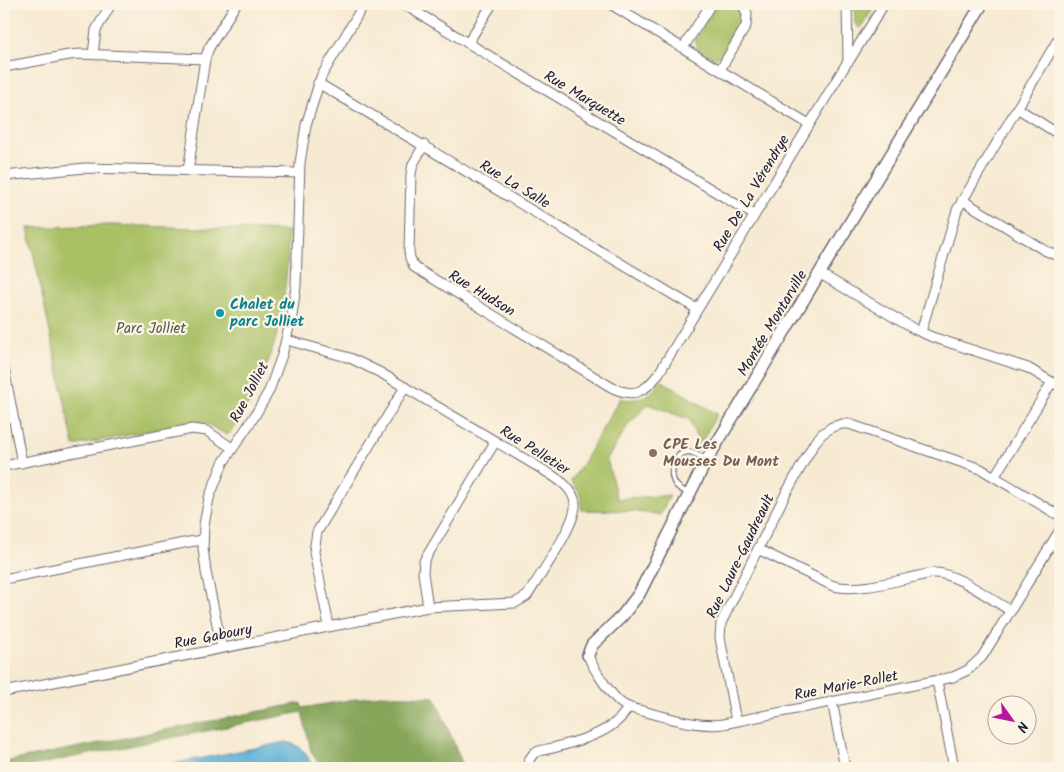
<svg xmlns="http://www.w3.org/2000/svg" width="1064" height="772" font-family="Kalam,sans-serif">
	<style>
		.green { fill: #a9c065; stroke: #667150 }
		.forest { fill: #86a65a; stroke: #54644a }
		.water { fill: #59aed5; stroke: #3e6888 }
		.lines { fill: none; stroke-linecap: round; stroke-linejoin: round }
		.service-casing { stroke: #6d6870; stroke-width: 7 }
		.minor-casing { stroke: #6d6870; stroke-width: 11 }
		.tertiary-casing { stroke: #6d6870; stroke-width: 14 }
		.service { stroke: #fff; stroke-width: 4.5 }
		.minor { stroke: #fff; stroke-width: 9 }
		.tertiary { stroke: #fff; stroke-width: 11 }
		.culture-dot { fill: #0f9aa8; stroke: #fcf5e5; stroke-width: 2 }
		.education-dot { fill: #8d6e63; stroke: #fcf5e5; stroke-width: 2 }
		.labels { text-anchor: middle; stroke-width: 4.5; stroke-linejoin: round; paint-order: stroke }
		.street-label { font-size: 15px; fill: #22223b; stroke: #fcf5e5 }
		.culture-label { font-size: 15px; font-weight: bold; fill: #0d838f; stroke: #fcf5e5; text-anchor: start }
		.park-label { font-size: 15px; fill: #51594a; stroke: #fcf5e5 }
		.education-label { font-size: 15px; font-weight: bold; fill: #785e54; stroke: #fcf5e5; text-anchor: start }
	</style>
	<rect width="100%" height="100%" fill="#fcf5e5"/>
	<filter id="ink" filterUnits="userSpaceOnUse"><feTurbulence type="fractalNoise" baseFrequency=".02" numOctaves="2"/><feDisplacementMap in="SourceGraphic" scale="10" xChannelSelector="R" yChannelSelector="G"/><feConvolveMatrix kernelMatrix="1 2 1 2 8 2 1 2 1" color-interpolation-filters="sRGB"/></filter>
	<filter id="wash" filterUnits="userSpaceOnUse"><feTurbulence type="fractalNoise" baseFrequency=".0096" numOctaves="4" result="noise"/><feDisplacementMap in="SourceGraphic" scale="20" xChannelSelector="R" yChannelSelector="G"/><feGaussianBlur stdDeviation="1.12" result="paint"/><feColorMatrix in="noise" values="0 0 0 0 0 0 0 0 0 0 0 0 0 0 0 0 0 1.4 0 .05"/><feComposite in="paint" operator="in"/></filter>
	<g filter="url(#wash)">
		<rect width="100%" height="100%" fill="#f7ead3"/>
		<g class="green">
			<path d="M 722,4 C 759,2 728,43 721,55 C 713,62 704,53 697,48 L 695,41 L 714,9 Z"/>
			<path d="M 854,4 L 876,4 L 862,26 L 859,28 L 855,24 Z"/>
			<path d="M 110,225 L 288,231 C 288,293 279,356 245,410 C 240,418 235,429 227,435 L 207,424 L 193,422 L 74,446 L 28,228 Z"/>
			<path d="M 661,380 L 717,414 L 699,446 L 690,420 L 648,404 L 628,425 L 607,459 L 617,499 L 670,495 L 660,515 L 630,511 L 582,510 L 580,494 L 571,481 L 583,463 L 620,398 C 637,403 653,395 661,380 Z"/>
		</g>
		<path class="forest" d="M 380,695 L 435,697 L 464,768 L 321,768 L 311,751 L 302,712 L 69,758 L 23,768 L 4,768 L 4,762 L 301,703 L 302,708 Z"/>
		<path class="water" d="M 286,742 C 303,745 306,754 314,768 L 150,768 Z"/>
	</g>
	<g filter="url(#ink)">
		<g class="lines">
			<defs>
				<path id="service" d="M 689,493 C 684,491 679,489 676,485 C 668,474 673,454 687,452 C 693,451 700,456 705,459"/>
				<g id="minor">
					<path d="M 403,4 L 754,215"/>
					<path d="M 610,4 L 809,124"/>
					<path d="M 468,43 L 492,4"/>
					<path d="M 683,48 L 711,4"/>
					<path d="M 93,54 L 96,30 L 111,4"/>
					<path d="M 849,61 L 884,4"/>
					<path d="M 4,67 L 69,55 L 81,54 L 205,59"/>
					<path d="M 720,70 L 746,26 L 747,13 L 742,4"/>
					<path d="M 318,83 L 697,309"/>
					<path d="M 1017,108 L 1060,135"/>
					<path d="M 424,145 L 413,164 L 411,174 L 409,251 L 410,258 L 414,267 L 611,387 C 633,398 645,393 659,373 L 848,61 L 847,4"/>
					<path d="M 188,171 L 205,59 L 209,48 L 236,4"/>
					<path d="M 4,176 L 85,168 L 299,173"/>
					<path d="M 962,200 L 1044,250 L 1060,257"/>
					<path d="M 819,273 L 914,329 L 932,337 L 1028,368 L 1060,387"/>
					<path d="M 921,332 L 957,210 L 1060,36"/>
					<path d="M 4,368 L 22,463"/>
					<path d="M 4,466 L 192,429 L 207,431 L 232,448"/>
					<path d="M 995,476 L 1052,382"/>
					<path d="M 758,549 L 831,585 C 856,594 905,578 933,573 C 954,571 992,600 1011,611"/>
					<path d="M 4,579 L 189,542 L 203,540"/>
					<path d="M 428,607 L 423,573 L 424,561 L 495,442"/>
					<path d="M 329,626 L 314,552 L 317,532 L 405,387"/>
					<path d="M 222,648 L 206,572 L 203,548 L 204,525 L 209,498 L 223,463 L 254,417 L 269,391 L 282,355 L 292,316 L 296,286 L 300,163 L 306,125 L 321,77 L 364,4"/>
					<path d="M 588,655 C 592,667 613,699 624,705 C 632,710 642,710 650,713 C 674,719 698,727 723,724 L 953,677 L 968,670 L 982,657 L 1060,530"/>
					<path d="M 937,681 L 954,768"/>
					<path d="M 4,692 L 428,607 L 515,603 L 527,596 C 538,578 578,522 575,503 C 573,489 561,481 550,474 L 381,373 L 350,358 L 287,340"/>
					<path d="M 832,701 L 845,768"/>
					<path d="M 736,721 L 720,638 L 721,623 L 785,495 L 815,442 L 822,434 L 832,427 L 842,424 L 849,424 L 981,469 L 1060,516"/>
					<path d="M 528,768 L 529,760 L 534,753 C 540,750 547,749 553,748 C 579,741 616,732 628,707"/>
				</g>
				<path id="tertiary" d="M 588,655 L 592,645 L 622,616 L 639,594 L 705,463 L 982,4"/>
			</defs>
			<use href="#service" class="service-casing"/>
			<use href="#minor" class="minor-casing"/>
			<use href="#tertiary" class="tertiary-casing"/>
			<use href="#service" class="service"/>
			<use href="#minor" class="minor"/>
			<use href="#tertiary" class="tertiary"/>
		</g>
	</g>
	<circle class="culture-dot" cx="220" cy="313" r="5"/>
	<circle class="education-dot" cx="653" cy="453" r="5"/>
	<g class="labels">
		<g class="street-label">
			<text transform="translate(585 98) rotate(31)" y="5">Rue Marquette</text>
			<text transform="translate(515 184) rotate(31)" y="5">Rue La Salle</text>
			<text transform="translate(751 193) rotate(-59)" y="5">Rue De La Vérendrye</text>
			<text transform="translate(482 293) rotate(31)" y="5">Rue Hudson</text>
			<text transform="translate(772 323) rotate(-59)" y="5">Montée Montarville</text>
			<text transform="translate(249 392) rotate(-62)" y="5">Rue Jolliet</text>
			<text transform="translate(535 450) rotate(32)" y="5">Rue Pelletier</text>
			<text transform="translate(740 556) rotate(-64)" y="5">Rue Laure-Gaudreault</text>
			<text transform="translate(213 636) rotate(-11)" y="5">Rue Gaboury</text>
			<text transform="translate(846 685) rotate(-11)" y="5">Rue Marie-Rollet</text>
		</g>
		<g class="culture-label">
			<text x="230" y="309">Chalet du<tspan x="230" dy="17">parc Jolliet</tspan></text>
		</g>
		<g class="park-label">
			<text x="151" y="333">Parc Jolliet</text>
		</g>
		<g class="education-label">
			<text x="663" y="449">CPE Les<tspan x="663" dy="17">Mousses Du Mont</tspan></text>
		</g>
	</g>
	<rect width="1064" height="772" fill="none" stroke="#fcf5e5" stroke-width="20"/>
	<g transform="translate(1012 720) rotate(123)"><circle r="24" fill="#fcf5e5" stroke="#a5a1a1"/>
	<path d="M0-4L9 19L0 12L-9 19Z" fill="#b5179e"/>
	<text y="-8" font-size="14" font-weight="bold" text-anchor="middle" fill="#22223b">N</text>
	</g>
</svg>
